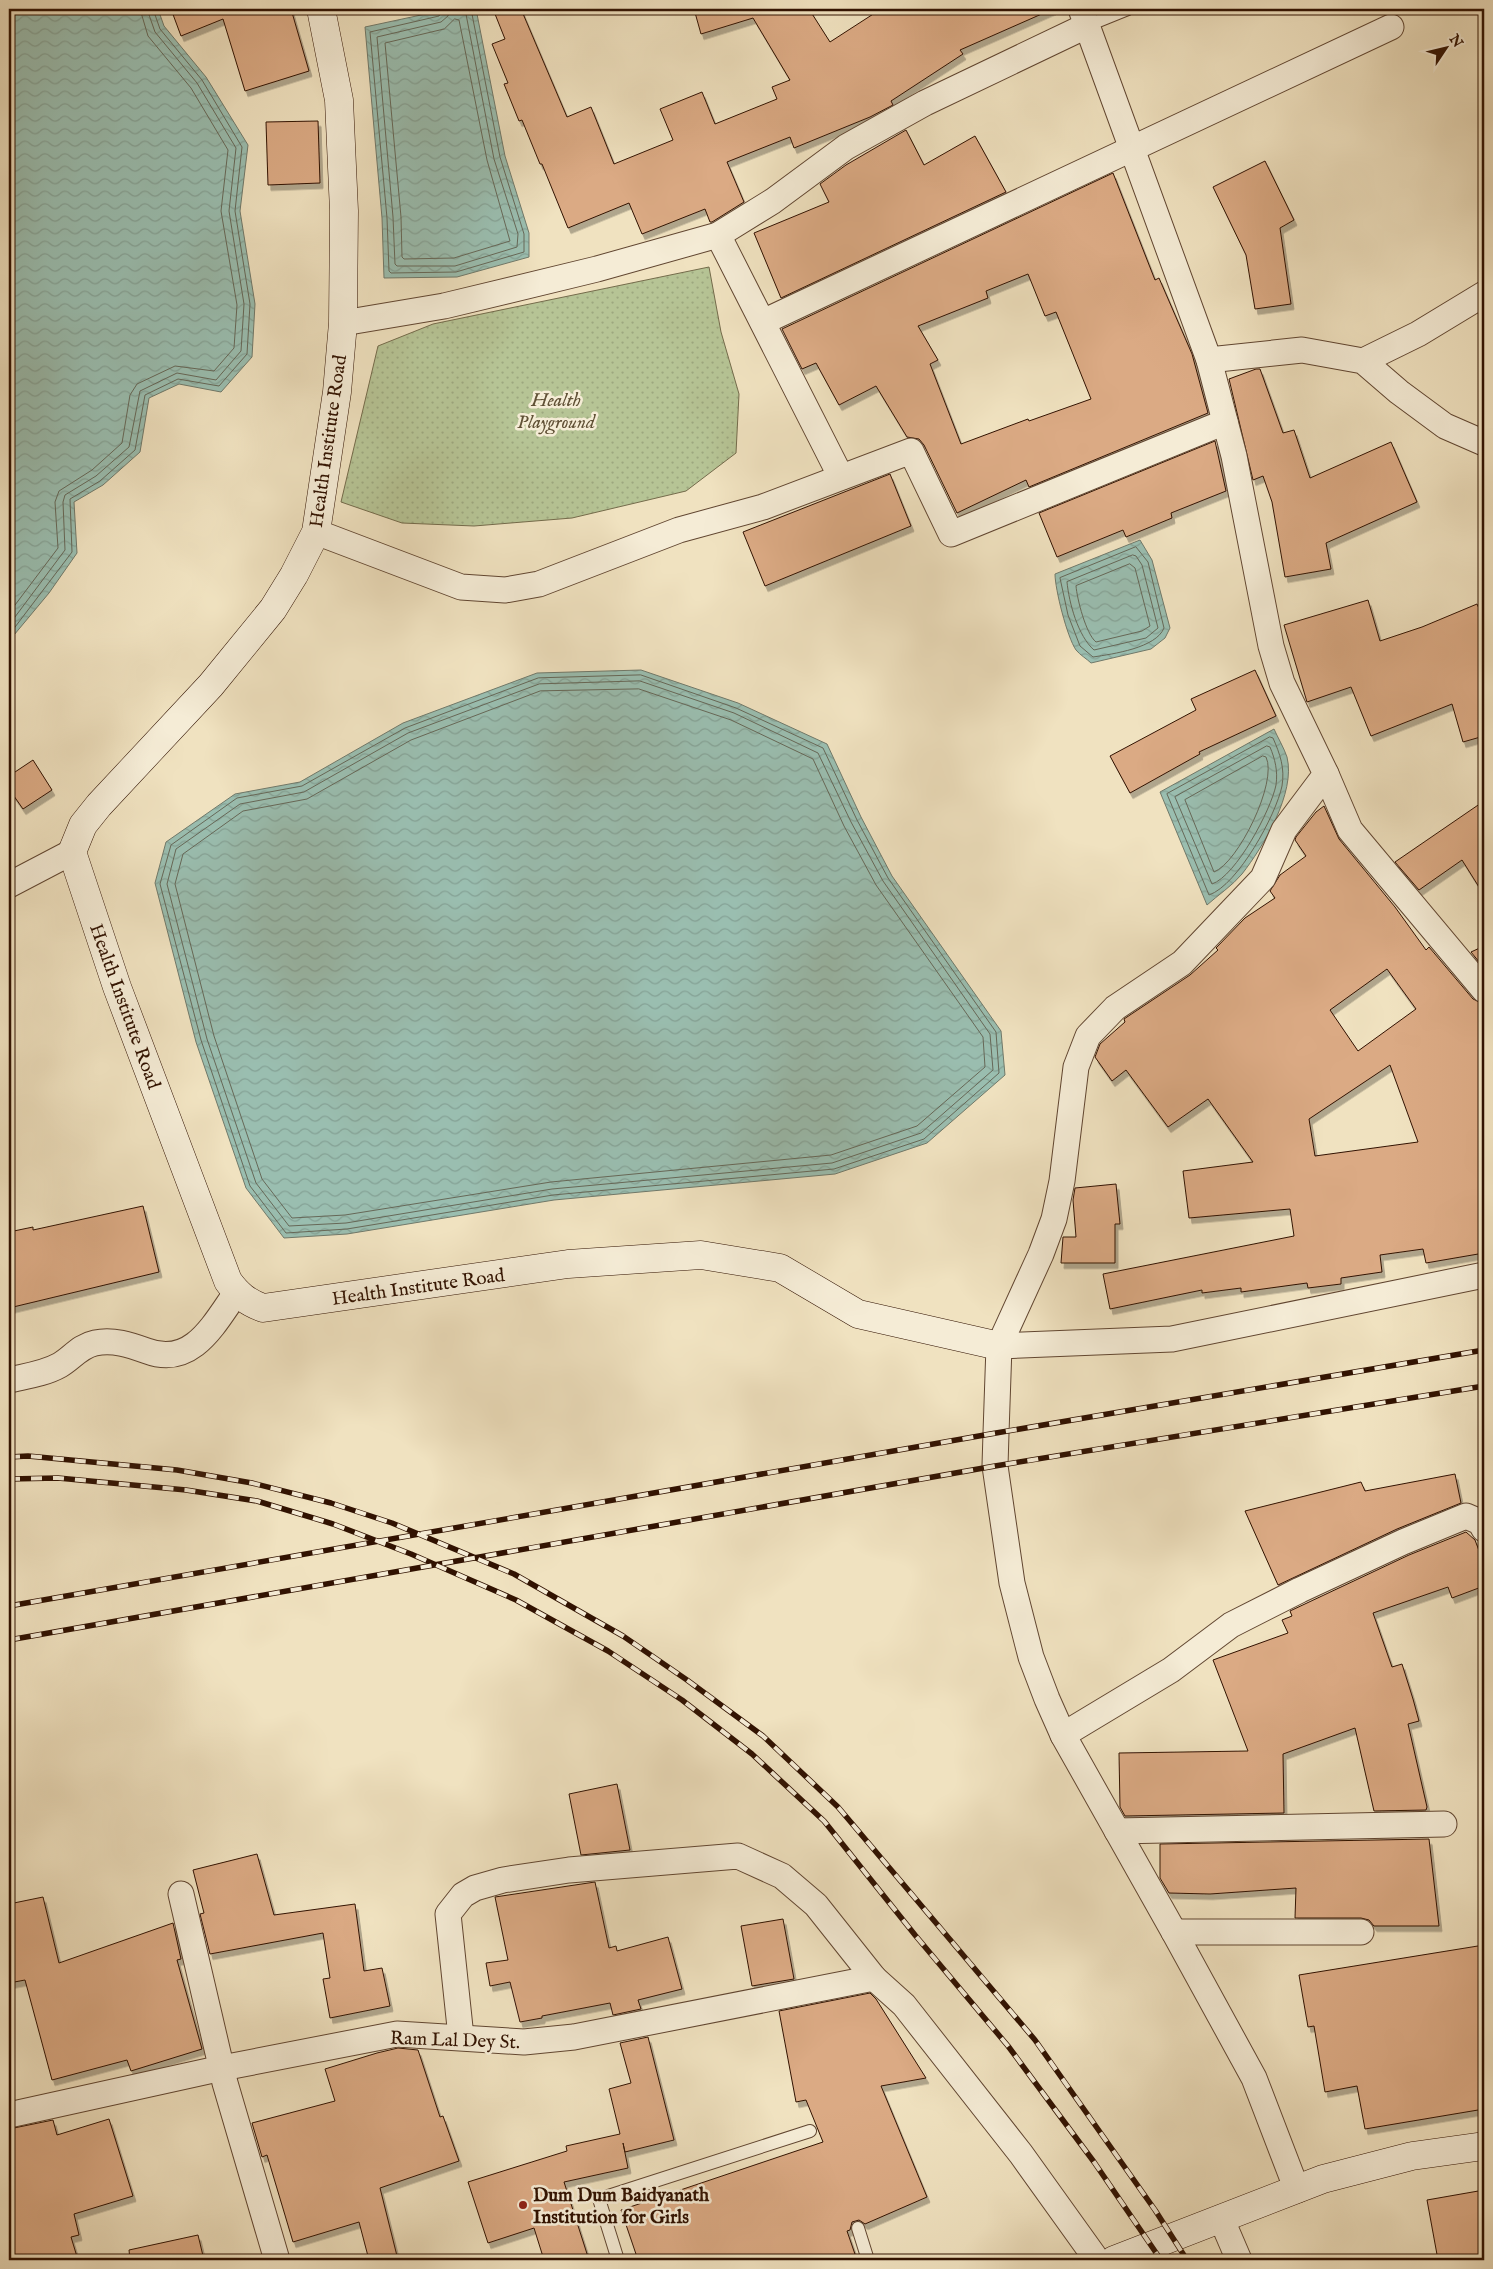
<svg xmlns="http://www.w3.org/2000/svg" width="1493" height="2269" font-family="'IM FELL English',serif">
	<style>
		.park { fill: url(#park-dots); stroke: #746b4b }
		.water { fill: url(#water-waves); stroke: #70796a }
		.lines { fill: none; stroke-linecap: round; stroke-linejoin: round }
		.shore { stroke: #666858; stroke-width: 1 }
		.building { fill: #dbaa84; stroke: #311201; fill-rule: evenodd; filter: url(#shadow) }
		.lane-casing { stroke: #614631; stroke-width: 14 }
		.street-casing { stroke: #614631; stroke-width: 27 }
		.secondary-casing { stroke: #311201; stroke-width: 29 }
		.lane { stroke: #f5ecd6; stroke-width: 12 }
		.street { stroke: #f5ecd6; stroke-width: 25 }
		.secondary { stroke: #f5ecd6; stroke-width: 28 }
		.rail-casing { stroke: #311201; stroke-width: 5.5 }
		.rail { stroke: #f5ecd6; stroke-width: 4; stroke-dasharray: 11; stroke-linecap: butt }
		.poi-dot { fill: #8f2418; stroke: #f5ecd6; stroke-width: 2 }
		.labels { text-anchor: middle; stroke-width: 5; stroke-linejoin: round; paint-order: stroke }
		.park-label { font-size: 19px; font-style: italic; fill: #605035; stroke: #f5ecd6 }
		.street-label { font-size: 19px; fill: #311201; stroke: #f5ecd6 }
		.poi-label { font-size: 19px; font-weight: bold; fill: #311201; stroke: #f5ecd6; text-anchor: start }
	</style>
	<defs>
		<pattern id="park-dots" width="8" height="8" patternUnits="userSpaceOnUse" patternTransform="scale(1.25)"><rect width="8" height="8" fill="#b6c495"/><path d="M2 2h.1M6 6h.1" fill="none" stroke="#9da77f" stroke-width="1.8" stroke-linecap="round"/></pattern>
		<pattern id="water-waves" width="16" height="10" patternUnits="userSpaceOnUse" patternTransform="scale(1.25)"><rect width="16" height="10" fill="#9abeb0"/><path d="M0 5q4-4 8 0t8 0" fill="none" stroke="#85a296"/></pattern>
		<filter id="shadow"><feDropShadow dx="3" dy="5.5" stdDeviation="0" flood-color="#0004"/></filter>
	</defs>
	<rect width="100%" height="100%" fill="#f0e2c0"/>
	<filter id="stains"><feTurbulence type="fractalNoise" baseFrequency=".004" numOctaves="4"/><feColorMatrix values="0 0 0 0 .2 0 0 0 0 .09 0 0 0 0 .02 0 0 0 .5 -.17"/></filter>
	<radialGradient id="worn" r=".72"><stop offset=".6" stop-color="#630" stop-opacity="0"/><stop offset="1" stop-color="#630" stop-opacity=".3"/></radialGradient>
	<path class="park" d="M 709,267 L 721,332 L 739,394 L 736,453 L 686,491 L 572,518 L 474,526 L 402,523 L 341,502 L 378,346 L 433,324 Z"/>
	<g class="water">
		<path d="M 9,9 L 158,9 L 164,26 L 206,77 L 248,145 L 240,211 L 255,304 L 252,357 L 221,392 L 179,384 L 149,398 L 140,452 L 103,485 L 74,502 L 77,553 L 49,593 L 9,641 Z"/>
		<path d="M 449,9 L 476,9 L 505,156 L 529,233 L 529,257 L 457,277 L 384,278 L 382,218 L 365,27 Z"/>
		<path d="M 1140,540 L 1152,560 L 1170,628 L 1165,638 L 1151,649 L 1091,663 C 1087,659 1080,655 1076,650 C 1067,637 1055,589 1055,574 Z"/>
		<path d="M 641,670 L 738,703 L 827,744 L 861,817 L 892,876 L 1001,1031 L 1005,1075 L 927,1143 L 835,1174 L 554,1200 L 347,1234 L 284,1238 L 246,1188 L 196,1042 L 155,883 L 166,842 L 235,794 L 300,782 L 403,723 L 537,673 Z"/>
		<path d="M 1274,729 C 1278,738 1284,748 1287,757 C 1296,793 1263,847 1242,874 C 1232,886 1218,895 1207,905 L 1160,792 Z"/>
	</g>
	<g class="lines">
		<g class="shore">
			<path d="M 443,9 L 439,16 L 370,32 L 387,218 L 389,271 L 391,273 L 456,272 L 524,252 L 524,234 L 500,157 L 471,9"/>
			<path d="M 449,9 L 448,16 L 441,22 L 377,37 L 393,217 L 395,264 L 397,266 L 455,266 L 517,247 L 518,234 L 494,159 L 465,9"/>
			<path d="M 455,19 L 459,20 L 487,160 L 510,241 L 454,258 L 404,259 L 402,257 L 401,217 L 385,43 L 444,29 Z"/>
			<path d="M 1136,547 L 1148,562 L 1164,628 C 1156,648 1113,654 1093,657 L 1080,646 L 1068,615 L 1060,578 Z"/>
			<path d="M 1133,555 L 1136,556 L 1142,565 L 1158,628 L 1146,638 L 1094,650 C 1078,636 1069,603 1067,582 Z"/>
			<path d="M 1130,564 L 1135,568 L 1150,626 L 1142,631 L 1096,642 C 1086,634 1077,599 1076,586 Z"/>
			<path d="M 9,613 L 58,548 L 55,502 L 59,491 L 92,470 L 122,443 L 130,395 L 137,384 L 175,366 L 214,371 L 234,348 L 237,305 L 221,211 L 228,150 L 191,88 L 148,36 L 140,9"/>
			<path d="M 9,625 L 65,550 L 63,502 L 65,495 L 96,476 L 129,447 L 140,391 L 177,373 L 216,380 L 241,351 L 244,304 L 229,211 L 236,148 L 197,83 L 155,32 L 147,9"/>
			<path d="M 9,635 L 72,552 L 70,499 L 100,481 L 135,450 L 145,395 L 178,379 L 219,386 L 247,354 L 250,304 L 235,211 L 242,147 L 202,80 L 160,29 L 153,9"/>
			<path d="M 641,675 L 736,708 L 823,748 L 857,820 L 888,878 L 996,1032 L 999,1073 L 924,1139 L 834,1169 L 553,1195 L 347,1229 L 286,1233 L 250,1186 L 201,1040 L 160,884 L 171,845 L 237,798 L 302,786 L 405,728 L 538,678 Z"/>
			<path d="M 640,681 L 734,713 L 818,753 L 851,822 L 883,881 L 990,1034 L 993,1070 L 921,1133 L 832,1163 L 552,1189 L 346,1223 L 289,1226 L 256,1183 L 207,1039 L 167,884 L 176,849 L 240,804 L 304,792 L 408,733 L 539,684 Z"/>
			<path d="M 639,689 L 731,720 L 813,759 L 844,826 L 876,885 L 983,1037 L 985,1067 L 917,1126 L 831,1155 L 551,1182 L 345,1215 L 292,1218 L 262,1179 L 214,1036 L 175,884 L 183,854 L 243,811 L 307,799 L 411,740 L 540,691 Z"/>
			<path d="M 1270,737 L 1273,738 C 1280,754 1285,768 1282,786 C 1276,815 1238,885 1209,895 L 1167,794 Z"/>
			<path d="M 1267,746 L 1270,747 C 1275,759 1278,771 1276,785 C 1271,810 1236,876 1212,884 L 1175,797 Z"/>
			<path d="M 1263,756 L 1266,757 C 1278,782 1238,863 1214,872 L 1185,800 Z"/>
		</g>
	</g>
	<g class="building">
		<path d="M 171,9 L 291,9 L 309,71 L 245,91 L 223,19 L 181,36 Z"/>
		<path d="M 493,9 L 521,9 L 567,117 L 591,107 L 614,164 L 673,140 L 660,109 L 702,92 L 715,124 L 777,99 L 772,87 L 790,80 L 753,18 L 701,34 L 694,9 L 809,9 L 830,42 L 881,9 L 1053,9 L 960,50 L 963,54 L 891,101 L 893,105 L 870,117 L 794,148 L 790,137 L 727,162 L 744,202 L 712,222 L 710,222 L 705,209 L 642,234 L 629,203 L 568,228 L 542,164 L 540,164 L 522,120 L 519,121 L 504,84 L 508,83 L 492,44 L 505,39 Z"/>
		<path d="M 318,121 L 320,183 L 268,185 L 266,122 Z"/>
		<path d="M 906,130 L 924,165 L 975,136 L 1006,192 L 781,298 L 754,233 L 829,202 L 820,184 L 846,165 Z"/>
		<path d="M 1265,161 L 1294,220 L 1280,228 L 1291,304 L 1255,309 L 1246,255 L 1213,187 Z"/>
		<path d="M 1113,173 L 1155,280 L 1159,278 L 1192,354 L 1208,413 L 1029,487 L 1026,480 L 957,513 L 924,445 L 919,439 L 907,437 L 876,386 L 839,405 L 816,363 L 802,369 L 782,329 ZM 1028,274 L 1045,316 L 1056,312 L 1091,399 L 1029,421 L 1028,419 L 961,444 L 930,364 L 938,360 L 918,326 L 988,298 L 986,291 Z"/>
		<path d="M 1256,369 L 1260,369 L 1283,433 L 1294,430 L 1310,478 L 1391,442 L 1417,502 L 1326,543 L 1331,569 L 1285,577 L 1272,502 L 1263,476 L 1253,480 L 1229,379 Z"/>
		<path d="M 1215,441 L 1226,491 L 1171,513 L 1172,518 L 1126,537 L 1123,530 L 1057,557 L 1039,513 Z"/>
		<path d="M 890,474 L 911,526 L 765,586 L 743,532 Z"/>
		<path d="M 1368,600 L 1380,641 L 1422,627 L 1477,604 L 1484,620 L 1484,736 L 1463,742 L 1452,704 L 1371,736 L 1351,687 L 1307,702 L 1284,625 Z"/>
		<path d="M 1255,670 L 1276,716 L 1199,752 L 1200,754 L 1130,793 L 1110,756 L 1196,710 L 1191,699 Z"/>
		<path d="M 33,760 L 52,790 L 23,809 L 9,789 L 9,776 Z"/>
		<path d="M 1484,801 L 1484,895 L 1462,860 L 1419,890 L 1395,862 Z"/>
		<path d="M 1324,806 L 1339,839 L 1395,907 L 1426,950 L 1429,947 L 1473,999 L 1484,1004 L 1484,1253 L 1426,1263 L 1423,1249 L 1380,1255 L 1382,1272 L 1341,1278 L 1341,1284 L 1308,1288 L 1307,1283 L 1241,1292 L 1241,1288 L 1202,1293 L 1202,1290 L 1110,1309 L 1103,1274 L 1294,1236 L 1290,1209 L 1189,1218 L 1183,1171 L 1253,1162 L 1208,1099 L 1168,1127 L 1126,1070 L 1112,1081 L 1095,1057 L 1100,1044 L 1125,1022 L 1124,1019 L 1190,975 L 1218,950 L 1216,948 L 1245,918 L 1275,898 L 1270,891 L 1280,875 L 1306,856 L 1295,840 L 1296,837 L 1316,812 ZM 1387,969 L 1416,1009 L 1358,1051 L 1330,1010 ZM 1390,1065 L 1418,1142 L 1315,1156 L 1309,1119 Z"/>
		<path d="M 1484,946 L 1484,968 L 1471,952 Z"/>
		<path d="M 1116,1184 L 1120,1224 L 1115,1224 L 1115,1263 L 1061,1263 L 1063,1237 L 1076,1237 L 1073,1200 L 1075,1188 Z"/>
		<path d="M 143,1206 L 159,1272 L 9,1308 L 9,1232 L 33,1227 L 33,1230 Z"/>
		<path d="M 1455,1474 L 1461,1503 L 1397,1529 L 1278,1585 L 1245,1511 L 1361,1482 L 1365,1491 Z"/>
		<path d="M 1466,1532 L 1475,1540 L 1484,1564 L 1484,1586 L 1452,1598 L 1448,1587 L 1373,1613 L 1392,1667 L 1402,1664 L 1413,1699 L 1419,1721 L 1408,1724 L 1427,1807 L 1426,1810 L 1374,1811 L 1355,1728 L 1283,1754 L 1284,1813 L 1125,1816 L 1120,1807 L 1119,1753 L 1248,1751 L 1213,1660 L 1288,1633 L 1282,1620 L 1292,1616 L 1290,1611 L 1409,1555 Z"/>
		<path d="M 617,1784 L 630,1850 L 581,1855 L 569,1794 Z"/>
		<path d="M 1429,1839 L 1439,1926 L 1374,1926 L 1369,1920 L 1361,1918 L 1295,1918 L 1296,1888 L 1210,1894 L 1169,1893 L 1160,1878 L 1160,1844 Z"/>
		<path d="M 257,1854 L 274,1915 L 355,1904 L 364,1971 L 382,1968 L 390,2006 L 330,2018 L 323,1979 L 330,1978 L 323,1933 L 210,1954 L 200,1914 L 204,1913 L 193,1870 Z"/>
		<path d="M 595,1882 L 609,1948 L 616,1946 L 617,1951 L 668,1937 L 682,1989 L 638,2000 L 641,2009 L 613,2015 L 610,2003 L 542,2016 L 542,2018 L 520,2022 L 510,1982 L 490,1986 L 486,1963 L 508,1960 L 495,1897 Z"/>
		<path d="M 43,1897 L 59,1963 L 173,1923 L 181,1959 L 177,1960 L 202,2049 L 131,2071 L 127,2060 L 52,2080 L 25,1980 L 9,1983 L 9,1904 Z"/>
		<path d="M 783,1919 L 794,1979 L 752,1986 L 741,1926 Z"/>
		<path d="M 1484,1945 L 1484,2109 L 1365,2129 L 1357,2086 L 1325,2092 L 1314,2026 L 1308,2027 L 1299,1975 Z"/>
		<path d="M 870,1993 L 876,1999 L 926,2078 L 881,2086 L 927,2197 L 865,2224 L 859,2220 L 852,2222 L 850,2230 L 847,2231 L 857,2260 L 638,2260 L 621,2210 L 823,2142 L 806,2100 L 796,2102 L 779,2011 Z"/>
		<path d="M 648,2037 L 674,2140 L 625,2152 L 623,2143 L 628,2168 L 564,2182 L 589,2260 L 544,2260 L 534,2228 L 488,2243 L 468,2182 L 567,2151 L 566,2146 L 620,2134 L 609,2089 L 631,2083 L 620,2043 Z"/>
		<path d="M 398,2048 L 418,2050 L 440,2117 L 443,2116 L 459,2161 L 380,2188 L 398,2260 L 369,2260 L 359,2222 L 293,2242 L 267,2155 L 262,2157 L 252,2123 L 335,2101 L 325,2069 L 377,2053 Z"/>
		<path d="M 109,2119 L 133,2196 L 74,2214 L 79,2235 L 71,2237 L 78,2260 L 9,2260 L 9,2129 L 53,2120 L 57,2135 Z"/>
		<path d="M 1484,2190 L 1484,2257 L 1468,2260 L 1438,2260 L 1427,2200 Z"/>
		<path d="M 198,2235 L 204,2260 L 130,2260 L 129,2250 Z"/>
	</g>
	<g class="lines">
		<defs>
			<g id="lane">
				<path d="M 1086,26 L 1128,9"/>
				<path d="M 858,2228 L 868,2260"/>
				<path d="M 1157,2243 L 1165,2260"/>
				<path d="M 618,2260 L 599,2199 L 810,2131"/>
			</g>
			<g id="street">
				<path d="M 1081,9 L 1209,360 L 1234,456 L 1271,646 L 1282,683 L 1326,774 L 1284,830 L 1263,878 L 1182,963 L 1115,1008 L 1088,1036 L 1076,1067 L 1062,1181 L 1054,1219 L 1041,1254 L 999,1346 L 996,1433 L 995,1466 L 1012,1583 L 1031,1657 L 1047,1699 L 1063,1735 L 1174,1932 L 1254,2078 L 1297,2190"/>
				<path d="M 718,235 L 841,477"/>
				<path d="M 763,322 L 1391,27"/>
				<path d="M 343,323 L 444,306 L 597,269 L 718,235 L 773,201 L 846,147 L 925,103 L 1086,26"/>
				<path d="M 1209,360 L 1302,350 L 1363,361 L 1399,392 L 1445,426 L 1484,443"/>
				<path d="M 1363,361 L 1418,334 L 1484,294"/>
				<path d="M 316,532 L 461,587 L 505,590 L 539,584 L 679,530 L 763,507 L 911,451 L 951,534 L 1225,422"/>
				<path d="M 1326,774 L 1350,830 L 1484,990"/>
				<path d="M 9,885 L 72,852"/>
				<path d="M 999,1346 L 1172,1339 L 1484,1275"/>
				<path d="M 9,1380 C 26,1376 44,1374 60,1365 C 72,1358 80,1346 95,1343 C 113,1339 130,1345 147,1351 C 192,1368 214,1324 236,1293"/>
				<path d="M 1063,1735 L 1171,1670 L 1231,1625 L 1300,1590 L 1403,1542 L 1466,1516 L 1480,1522 L 1484,1529"/>
				<path d="M 1117,1831 L 1444,1824"/>
				<path d="M 181,1894 L 225,2083 L 277,2260"/>
				<path d="M 1174,1932 L 1361,1932"/>
				<path d="M 461,2037 L 448,1914 L 463,1895 L 475,1888 L 503,1880 L 569,1870 L 738,1856 L 782,1876 L 816,1905 L 874,1978 L 904,2005 L 1021,2154 L 1097,2260"/>
				<path d="M 9,2115 L 222,2068 L 397,2034 L 524,2042 L 574,2037 L 874,1978"/>
				<path d="M 1221,2218 L 1239,2260"/>
			</g>
			<g id="secondary">
				<path d="M 321,9 L 339,100 L 344,211 L 343,323 L 337,392 L 316,532 L 294,575 L 273,609 L 211,685 L 99,805 L 83,825 L 72,852 L 117,987 L 228,1281 C 238,1295 247,1302 263,1308 L 568,1264 L 701,1255 L 780,1268 L 858,1314 L 999,1346"/>
				<path d="M 1114,2260 L 1323,2179 L 1412,2156 L 1484,2146"/>
			</g>
		</defs>
		<use href="#lane" class="lane-casing"/>
		<use href="#street" class="street-casing"/>
		<use href="#secondary" class="secondary-casing"/>
		<use href="#lane" class="lane"/>
		<use href="#street" class="street"/>
		<use href="#secondary" class="secondary"/>
		<defs>
			<g id="rail">
				<path d="M 9,1457 L 28,1456 L 177,1470 L 252,1483 L 331,1503 L 392,1523 L 514,1574 L 623,1636 L 687,1680 L 763,1736 L 838,1807 L 1035,2040 L 1155,2210 L 1187,2260"/>
				<path d="M 9,1479 L 58,1478 L 186,1490 L 257,1501 L 333,1524 L 411,1554 L 516,1600 L 608,1651 L 682,1700 L 752,1754 L 824,1821 L 915,1935 L 1008,2046 L 1094,2162 L 1161,2260"/>
				<path d="M 9,1606 L 996,1433 L 1484,1350"/>
				<path d="M 9,1640 L 995,1466 L 1484,1386"/>
			</g>
		</defs>
		<use href="#rail" class="rail-casing"/>
		<use href="#rail" class="rail"/>
	</g>
	<circle class="poi-dot" cx="523" cy="2205" r="5"/>
	<g class="labels">
		<g class="park-label">
			<text x="556" y="406">Health<tspan x="556" dy="22">Playground</tspan></text>
		</g>
		<g class="street-label">
			<text transform="translate(327 441) rotate(-82)" y="7">Health Institute Road</text>
			<text transform="translate(126 1006) rotate(70)" y="7">Health Institute Road</text>
			<text transform="translate(418 1286) rotate(-8)" y="7">Health Institute Road</text>
			<text transform="translate(455 2039) rotate(2)" y="7">Ram Lal Dey St.</text>
		</g>
		<g class="poi-label">
			<text x="533" y="2201">Dum Dum Baidyanath<tspan x="533" dy="22">Institution for Girls</tspan></text>
		</g>
	</g>
	<rect width="1493" height="2269" fill="none" stroke="#f0e2c0" stroke-width="30"/>
	<rect x="10" y="10" width="1473" height="2249" fill="none" stroke="#311201" stroke-width="2.5"/>
	<rect x="15" y="15" width="1463" height="2239" fill="none" stroke="#311201"/>
	<g transform="translate(1446 48) rotate(55)" stroke="#f5ecd6" stroke-width="4" paint-order="stroke">
	<path d="M0-4L9 19L0 12L-9 19Z" fill="#311201"/>
	<text y="-8" font-size="14" font-weight="bold" text-anchor="middle" fill="#311201">N</text>
	</g>
	<rect width="100%" height="100%" filter="url(#stains)"/>
	<rect width="100%" height="100%" fill="url(#worn)"/>
</svg>
